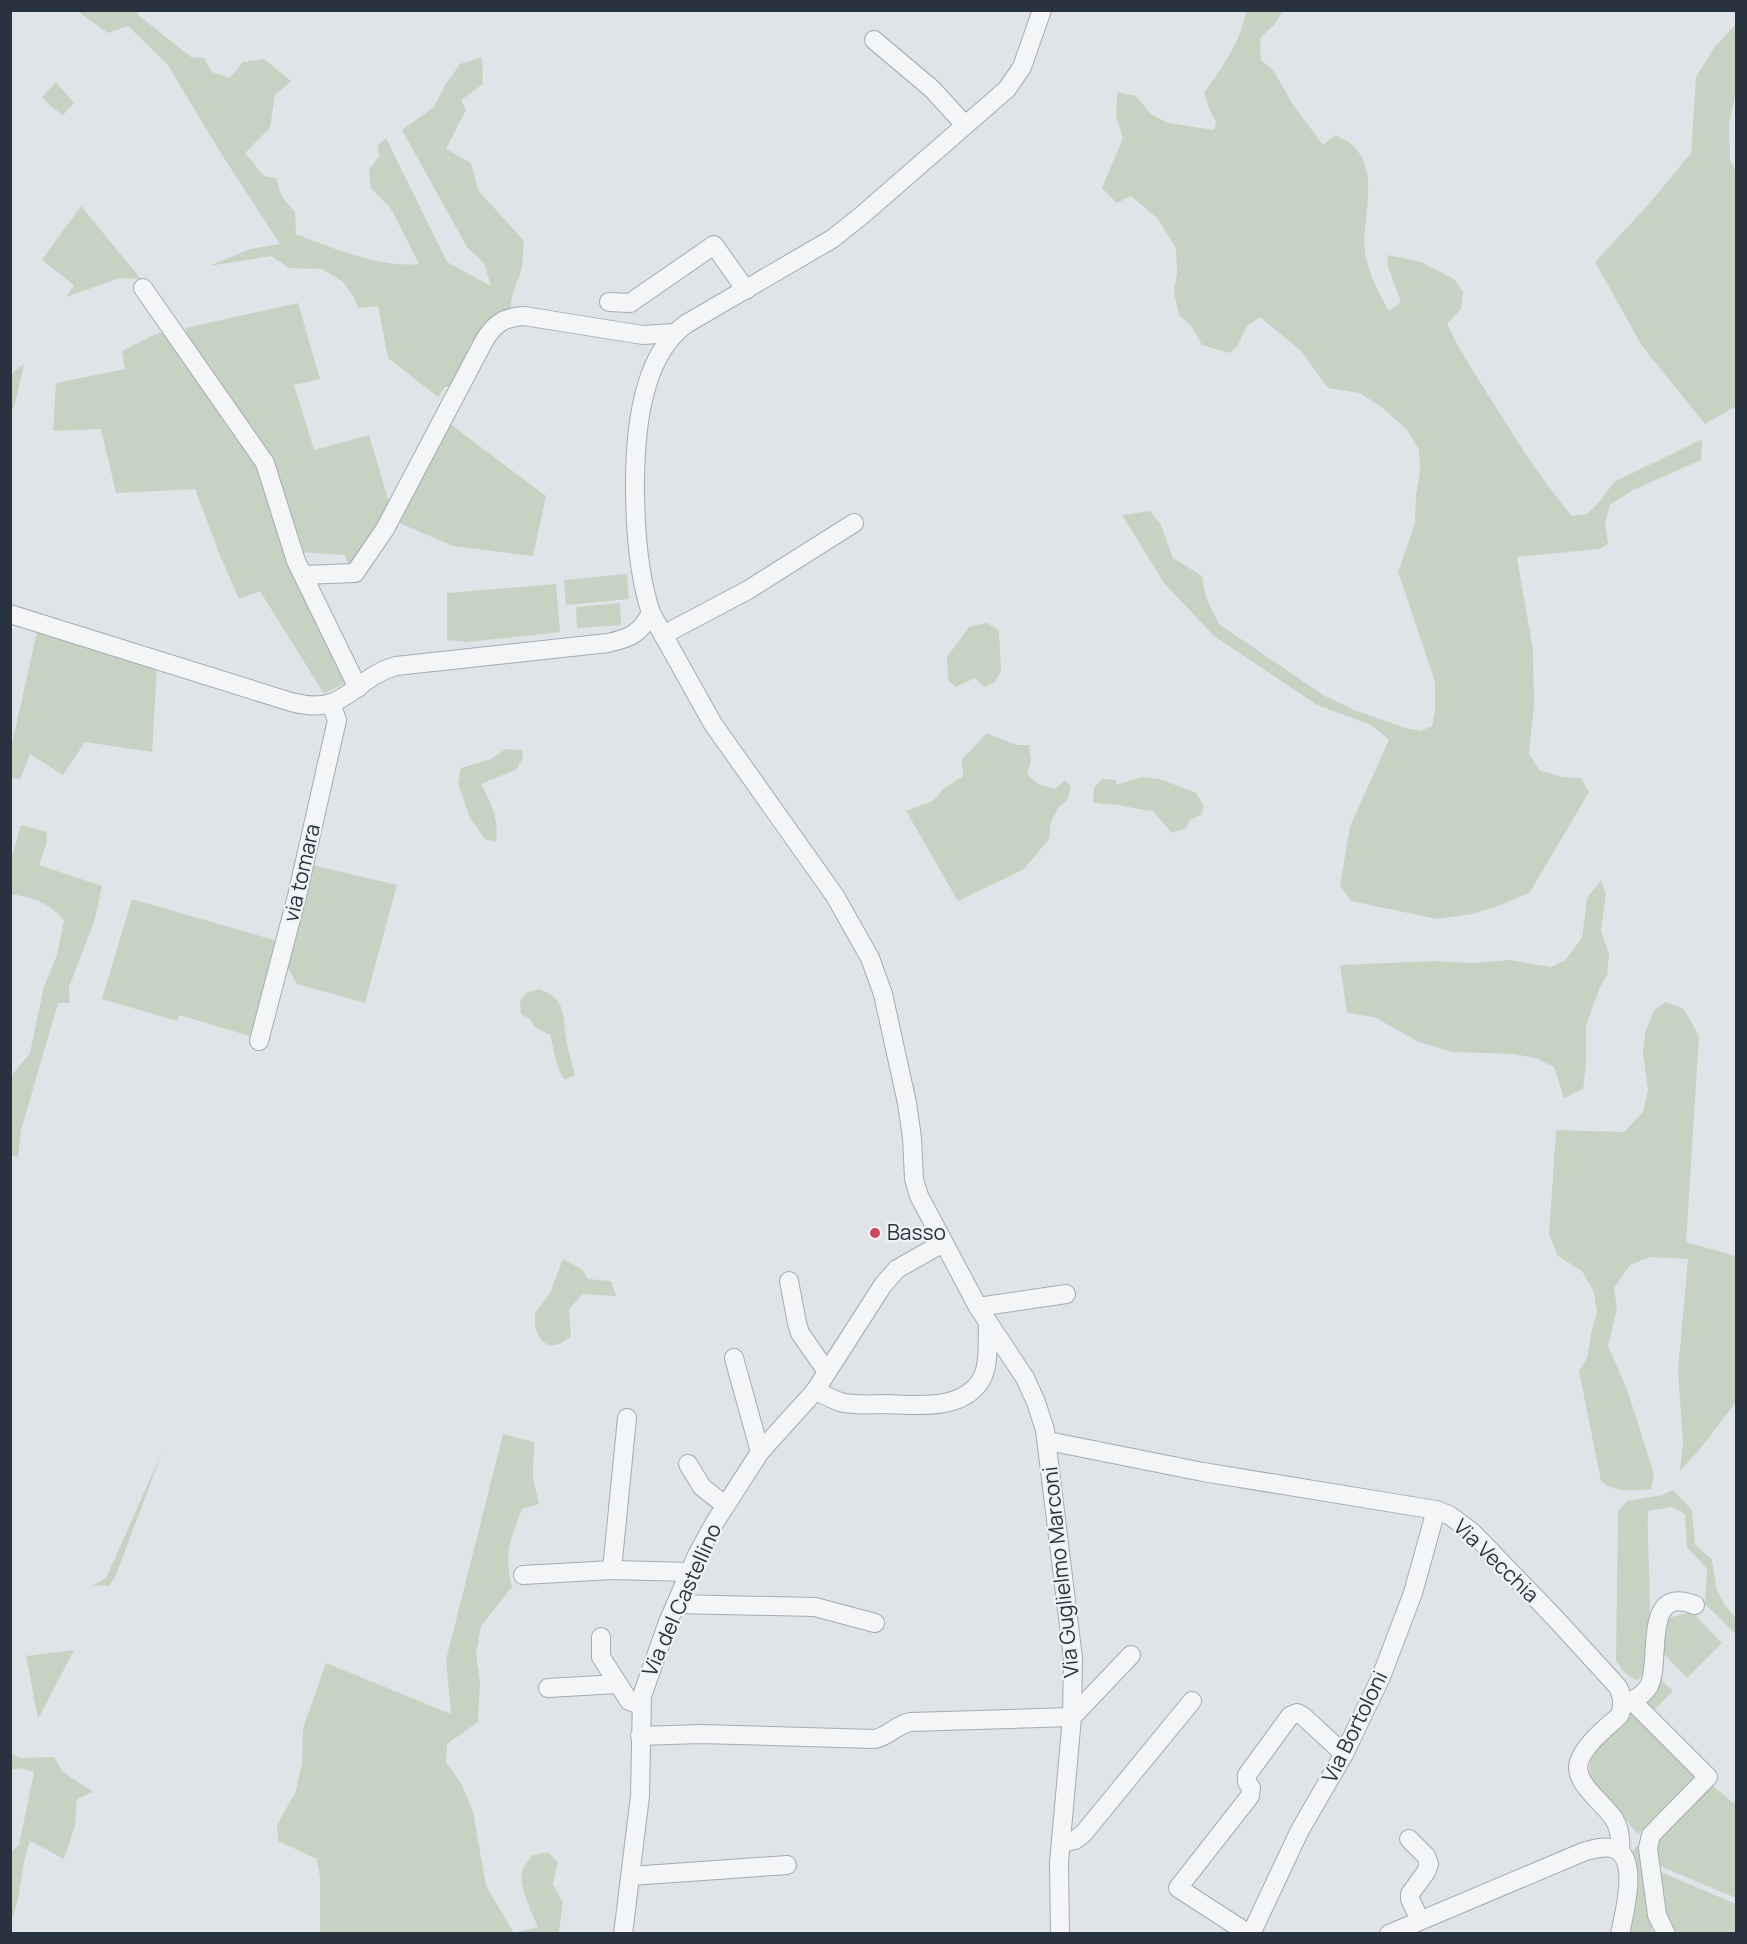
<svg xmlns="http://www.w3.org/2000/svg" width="1747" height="1944" font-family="Manrope,sans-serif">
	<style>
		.green { fill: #c7d3c2 }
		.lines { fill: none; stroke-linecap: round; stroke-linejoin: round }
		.minor-casing { stroke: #a5abb3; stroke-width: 20 }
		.minor { stroke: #f3f5f7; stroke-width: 18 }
		.poi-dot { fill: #cb4861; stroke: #f0f3f6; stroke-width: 2 }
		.labels { text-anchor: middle; stroke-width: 4.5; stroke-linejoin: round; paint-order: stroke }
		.street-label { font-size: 21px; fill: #293340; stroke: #f0f3f6 }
		.poi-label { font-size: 21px; fill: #293340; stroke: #f0f3f6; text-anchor: start }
	</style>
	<rect width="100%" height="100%" fill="#e0e4e9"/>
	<g class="green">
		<path d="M 77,11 L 137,11 L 137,14 L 191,57 L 204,58 L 212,72 L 230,78 L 243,62 L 264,59 L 291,81 L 275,95 L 270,128 L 245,153 L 264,176 L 276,178 L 282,197 L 295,212 L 296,234 C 332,248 381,268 419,264 L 391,209 L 371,188 L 369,169 L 379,157 L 378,145 L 386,138 L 447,262 L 491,286 L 484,263 L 467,247 L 402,130 L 434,107 L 445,85 L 460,64 L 482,57 L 483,84 L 461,100 L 466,110 L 446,149 L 471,163 L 478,190 L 524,241 C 523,252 523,264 520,275 C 515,287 511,295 511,308 L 491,317 L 455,386 L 445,387 L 438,397 L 388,358 L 378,306 L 358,308 L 354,298 L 343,282 L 322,269 L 289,268 L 271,256 L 209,266 L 250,249 L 280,244 L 222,155 L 167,64 L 128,26 L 108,33 Z"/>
		<path d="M 1246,11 L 1283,11 L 1274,25 L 1260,38 L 1261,60 L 1273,70 L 1292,103 L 1323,145 L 1335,135 C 1340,138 1347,140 1351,144 C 1382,170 1361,217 1365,251 C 1368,273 1378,291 1389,311 L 1401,302 L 1387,264 L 1388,255 L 1421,262 L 1454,279 L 1463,292 L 1461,309 L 1447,324 C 1461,354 1480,381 1497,409 C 1520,446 1544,483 1572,516 L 1587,514 L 1600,501 L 1614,482 L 1702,439 L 1701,460 L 1633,490 L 1610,505 L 1605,523 L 1608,544 L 1599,549 L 1517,557 L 1533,650 L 1534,705 L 1529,753 L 1539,770 L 1562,777 L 1581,778 L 1589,792 L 1530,892 L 1501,905 L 1472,914 L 1437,919 L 1351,901 L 1340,886 L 1350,826 L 1389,740 L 1371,725 L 1317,705 L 1214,636 L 1164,583 L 1122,515 L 1150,511 L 1161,525 L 1173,558 L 1202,576 L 1206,598 L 1219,624 L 1323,695 L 1354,710 L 1406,728 L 1420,731 L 1432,726 L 1435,711 L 1435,682 L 1398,572 L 1415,524 L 1416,495 L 1420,471 L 1419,450 L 1407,430 L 1383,408 L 1360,393 L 1328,388 L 1301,351 L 1260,317 L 1247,326 L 1237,347 L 1229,353 L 1202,345 L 1192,327 L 1179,315 L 1174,292 L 1177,273 L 1176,248 L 1157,218 L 1131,196 L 1117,203 L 1102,188 L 1123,138 L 1116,117 L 1117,92 L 1136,96 L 1151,114 L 1168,123 L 1214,130 L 1216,122 L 1209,108 L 1204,93 C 1222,68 1241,41 1246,11 Z"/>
		<path d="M 1736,24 L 1736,93 L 1729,124 L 1730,160 L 1736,172 L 1736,406 L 1705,424 L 1642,346 L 1595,262 L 1649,204 L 1691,153 L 1696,77 L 1714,48 Z"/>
		<path d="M 56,82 L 74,103 L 63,115 L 50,106 L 42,97 Z"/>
		<path d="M 81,206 L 141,279 L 120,278 L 66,297 L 74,285 L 42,260 Z"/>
		<path d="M 298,303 L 320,379 L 294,385 L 314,450 L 369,435 L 390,505 L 356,558 L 348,565 L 345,555 L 299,552 L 276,480 L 190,349 L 185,328 Z"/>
		<path d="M 165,332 L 253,452 L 347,682 L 324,694 L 260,591 L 239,599 L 221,558 L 195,489 L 116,493 L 101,429 L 53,431 L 56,383 L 125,369 L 122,351 L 158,333 Z"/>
		<path d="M 24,364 L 14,408 L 11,411 L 11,374 Z"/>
		<path d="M 449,423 L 546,496 L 533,556 L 453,546 L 397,522 Z"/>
		<path d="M 627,574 L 629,599 L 566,605 L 564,580 Z"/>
		<path d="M 556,584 L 560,632 L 468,642 L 447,640 L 447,593 Z"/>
		<path d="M 620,603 L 621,625 L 577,628 L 576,607 Z"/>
		<path d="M 987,623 L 999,630 L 1001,672 L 995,682 L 984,687 L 975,678 L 956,687 L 948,680 L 947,657 L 969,627 Z"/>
		<path d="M 37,632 L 157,669 L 152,752 L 85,742 L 63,775 L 30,754 L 20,779 L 11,778 L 11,748 Z"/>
		<path d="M 987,733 L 1016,745 L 1029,745 L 1031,760 L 1027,774 L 1038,784 L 1055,789 L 1065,780 L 1071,786 L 1068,799 L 1058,808 L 1051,822 L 1049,839 L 1024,869 L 958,901 L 906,811 L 933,801 L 943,789 L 963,776 L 962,759 Z"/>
		<path d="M 506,749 L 522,750 L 523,757 L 517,769 L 481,784 C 492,805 499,818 496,842 L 485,839 L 470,818 L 458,783 L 461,768 L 491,759 Z"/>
		<path d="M 1142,777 L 1160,779 L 1196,793 L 1204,806 L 1201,815 L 1190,820 L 1186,828 L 1172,833 L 1153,811 C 1141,810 1130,807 1118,805 C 1109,804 1102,805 1093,802 L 1094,788 L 1102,779 L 1116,780 L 1116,785 Z"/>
		<path d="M 21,825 L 47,832 L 46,844 L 39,865 L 102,886 L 95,919 L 69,987 L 70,1003 L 58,1003 L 21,1130 L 18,1157 L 11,1156 L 11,1076 L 30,1053 L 44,986 L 57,955 L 64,920 C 49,902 32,898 11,894 L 11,859 Z"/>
		<path d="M 312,865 L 397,885 L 365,1003 L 297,984 L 287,966 Z"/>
		<path d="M 1601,880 L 1606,893 L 1601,931 L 1609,953 L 1607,976 L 1600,987 L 1586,1025 L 1586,1066 L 1583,1089 L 1564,1098 L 1554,1067 L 1535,1058 L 1513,1054 L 1452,1052 L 1419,1042 L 1374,1017 L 1347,1013 L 1340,965 L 1434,961 L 1472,963 L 1510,960 L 1551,967 L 1565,960 L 1582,938 L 1587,898 Z"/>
		<path d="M 132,899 L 281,942 L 253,1037 L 179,1015 L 177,1021 L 102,999 Z"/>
		<path d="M 539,989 C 567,999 562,1014 566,1038 C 568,1050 572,1063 575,1075 L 564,1080 L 558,1068 L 550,1035 L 535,1027 L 530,1019 L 521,1014 L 520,1000 L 526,993 Z"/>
		<path d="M 1666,1002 L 1684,1009 L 1699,1036 L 1686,1242 L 1736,1256 L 1735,1366 L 1736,1402 L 1700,1449 L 1680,1471 L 1683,1444 L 1678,1370 L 1688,1259 L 1650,1257 L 1630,1265 L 1614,1288 L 1617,1309 L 1608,1346 L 1627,1389 L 1654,1474 L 1651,1489 C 1633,1490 1616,1494 1601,1481 L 1579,1371 L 1587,1358 L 1592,1329 L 1597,1313 L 1594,1292 L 1582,1271 L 1558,1256 L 1549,1235 L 1556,1130 L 1624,1132 L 1643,1112 L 1648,1089 L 1643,1054 L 1645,1033 L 1654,1010 Z"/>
		<path d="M 563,1259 L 583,1270 L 588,1279 L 611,1281 L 616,1296 L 582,1294 L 569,1310 L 571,1336 L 560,1344 L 549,1346 L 541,1340 L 535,1328 L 535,1313 L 550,1293 Z"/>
		<path d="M 503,1434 L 534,1442 L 533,1478 L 539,1504 L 522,1509 C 510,1541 504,1552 512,1587 L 481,1626 L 476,1654 L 480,1681 L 478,1722 L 447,1744 L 446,1762 L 462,1785 L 473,1811 L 486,1886 L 514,1933 L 538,1927 C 532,1913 519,1887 522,1872 C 523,1866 529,1860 532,1855 L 548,1852 L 558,1862 L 553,1884 L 563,1903 L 559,1931 L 555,1934 L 320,1933 L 320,1878 L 317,1859 L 278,1841 L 277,1825 L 296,1791 L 302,1763 L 303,1728 L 326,1663 L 451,1714 L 446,1660 Z"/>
		<path d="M 163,1450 L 116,1575 L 109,1586 L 93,1585 L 106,1578 Z"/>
		<path d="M 1673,1490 L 1692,1510 L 1695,1544 L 1712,1560 L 1717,1591 L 1725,1605 L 1736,1619 L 1736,1634 L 1705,1604 L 1707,1569 L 1687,1547 L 1685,1514 L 1672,1507 L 1648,1511 C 1646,1545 1658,1659 1638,1680 C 1627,1677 1622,1670 1616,1661 L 1618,1511 L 1627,1501 L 1662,1495 Z"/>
		<path d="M 1692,1612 L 1722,1643 L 1687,1678 L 1663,1653 L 1664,1619 Z"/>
		<path d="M 74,1650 L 38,1719 L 26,1656 Z"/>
		<path d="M 1661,1680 L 1673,1691 L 1653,1711 L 1643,1700 L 1656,1682 Z"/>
		<path d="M 1632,1710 L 1697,1775 L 1638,1834 L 1591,1779 C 1581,1749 1620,1734 1632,1710 Z"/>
		<path d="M 11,1754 L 21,1758 L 54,1757 L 63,1772 L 93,1792 L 77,1799 L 75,1826 L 64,1859 L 30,1841 C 20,1867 22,1896 11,1922 L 11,1852 L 19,1845 L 34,1772 L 19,1768 L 11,1770 Z"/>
		<path d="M 1711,1784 L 1732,1802 L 1736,1803 L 1736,1898 L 1657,1865 L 1654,1843 Z"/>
		<path d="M 1636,1846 L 1639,1846 L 1640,1850 L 1652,1933 L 1628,1934 L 1637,1879 L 1633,1851 Z"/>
		<path d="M 1658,1871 L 1736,1904 L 1736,1933 L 1676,1933 L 1666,1923 Z"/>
	</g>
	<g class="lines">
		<defs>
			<g id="minor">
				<path d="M 1042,10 L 1022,67 L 1007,89 L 861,216 L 832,239 L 686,324 C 666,339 654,361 647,385 C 629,443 632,556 651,613 L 713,724 L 835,896 L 870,958 L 883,994 L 907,1103 L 912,1138 L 914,1179 L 919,1196 L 978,1307 L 1025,1378 L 1036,1402 L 1045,1430 L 1073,1658 L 1072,1717 L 1059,1863 L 1060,1934"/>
				<path d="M 874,40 L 932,89 L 965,125"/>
				<path d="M 143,288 L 265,463 L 296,561 L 358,688"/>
				<path d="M 609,302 L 630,303 L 714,245 L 746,290"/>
				<path d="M 303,575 L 355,573 L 385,529 L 484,341 C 494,324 504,317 524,316 L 643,335 L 673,333"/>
				<path d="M 10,614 L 291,702 C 347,717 351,679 396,666 L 608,643 C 630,638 640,634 651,613"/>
				<path d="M 663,635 L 748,590 L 854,523"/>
				<path d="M 259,1041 L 297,896 L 337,720 L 331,704"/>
				<path d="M 789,1281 L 797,1323 L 800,1333 L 827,1372"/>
				<path d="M 978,1307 L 1066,1294"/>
				<path d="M 734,1358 L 760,1452"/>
				<path d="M 815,1391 C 823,1394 832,1399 840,1402 C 855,1406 872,1404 887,1404 C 917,1405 962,1411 981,1380 C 990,1365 987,1341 988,1325"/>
				<path d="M 1048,1441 L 1203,1472 L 1436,1510 L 1449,1515 L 1472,1532 L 1555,1618 L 1618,1687 C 1623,1698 1624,1706 1619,1716 C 1605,1729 1585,1744 1579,1762 C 1572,1782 1605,1804 1614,1819 C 1620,1829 1621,1840 1620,1851"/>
				<path d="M 688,1464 L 702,1487 L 725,1505"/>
				<path d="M 612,1570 L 627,1418"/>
				<path d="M 523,1575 L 612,1570 L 689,1572"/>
				<path d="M 676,1604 L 815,1607 L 875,1623"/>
				<path d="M 601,1637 L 601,1657 L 629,1701 L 641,1705"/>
				<path d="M 548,1688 L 618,1684"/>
				<path d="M 1633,1702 L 1708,1777 L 1651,1835 L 1648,1848 L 1657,1915 L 1666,1934"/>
				<path d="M 1622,1704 C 1633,1701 1643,1696 1649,1686 C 1662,1660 1641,1584 1695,1605"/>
				<path d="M 640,1736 L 701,1734 L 875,1739 C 889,1736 897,1724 911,1722 L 1072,1717 L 1131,1655"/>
				<path d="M 1409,1839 L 1426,1856 L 1429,1864 L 1426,1872 L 1410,1894 L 1410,1899 L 1420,1920"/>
				<path d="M 1061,1843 L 1075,1840 L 1083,1834 L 1192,1701"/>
				<path d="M 631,1876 L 787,1865"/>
				<path d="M 623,1934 L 640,1796 L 642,1696 L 668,1622 L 697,1555 L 715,1522 L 760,1452 L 815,1391 L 883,1285 L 897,1269 L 943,1243"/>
				<path d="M 1249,1934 L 1178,1888 L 1250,1796 L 1251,1788 L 1247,1782 L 1247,1775 L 1290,1716 L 1297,1713 L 1303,1716 L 1344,1754"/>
				<path d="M 1251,1934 L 1300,1830 L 1344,1754 L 1381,1677 L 1413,1593 L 1436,1510"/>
				<path d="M 1389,1934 L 1583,1852 C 1591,1850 1601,1846 1611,1848 C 1641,1853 1624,1914 1620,1934"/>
			</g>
		</defs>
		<use href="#minor" class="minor-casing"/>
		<use href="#minor" class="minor"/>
	</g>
	<circle class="poi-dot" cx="875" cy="1233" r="6"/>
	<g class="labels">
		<g class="street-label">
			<text transform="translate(302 873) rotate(-77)" y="7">via tomara</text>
			<text transform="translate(1496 1561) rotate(44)" y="7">Via Vecchia</text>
			<text transform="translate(1061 1572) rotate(-96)" y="7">Via Guglielmo Marconi</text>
			<text transform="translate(682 1600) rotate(-66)" y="7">Via del Castellino</text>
			<text transform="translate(1355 1727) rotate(-64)" y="7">Via Bortoloni</text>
		</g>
		<g class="poi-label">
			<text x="887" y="1240">Basso</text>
		</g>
	</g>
	<rect width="1747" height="1944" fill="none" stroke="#293340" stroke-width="24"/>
</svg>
